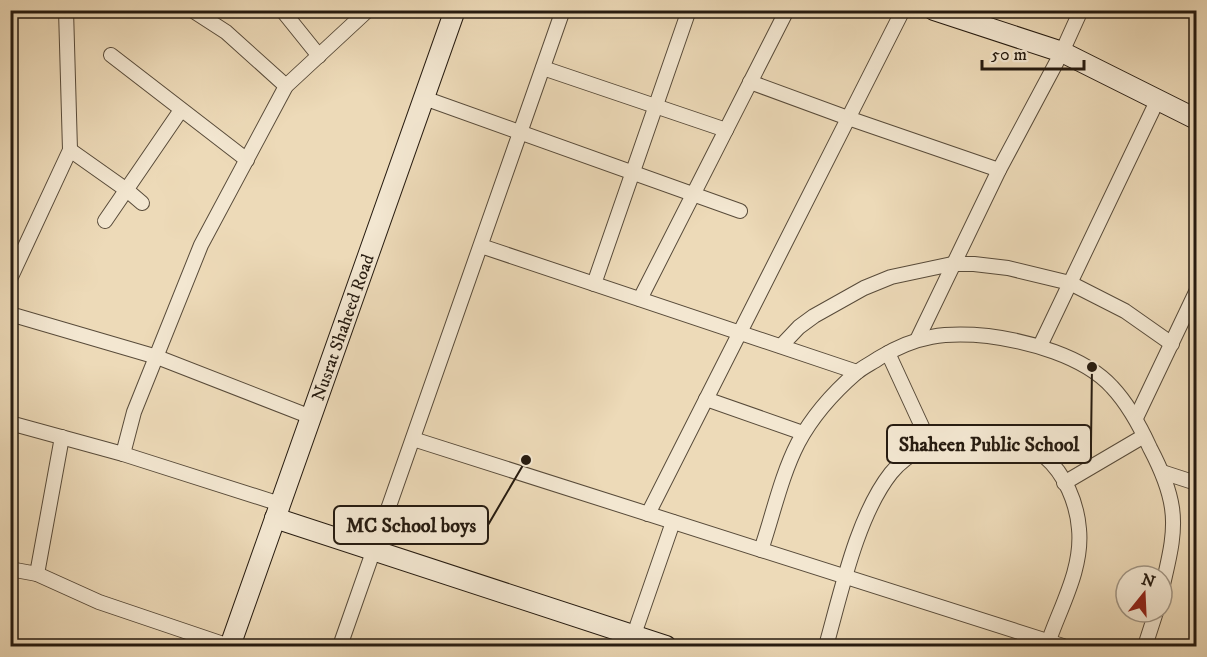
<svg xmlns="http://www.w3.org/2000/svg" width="1207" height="657" font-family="'IM FELL DW Pica',serif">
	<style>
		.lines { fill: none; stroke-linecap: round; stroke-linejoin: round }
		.street-casing { stroke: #584b3a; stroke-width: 16 }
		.secondary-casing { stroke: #261b10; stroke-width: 22 }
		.street { stroke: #f3e7d1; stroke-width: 14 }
		.secondary { stroke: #f3e7d1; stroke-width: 20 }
		.labels { text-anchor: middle; stroke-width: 4.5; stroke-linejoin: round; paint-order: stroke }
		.street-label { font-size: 18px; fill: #261b10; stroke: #f3e7d1 }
		.leader { fill: none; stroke: #261b10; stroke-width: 2 }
		.callout-dot { fill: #261b10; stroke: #f3e7d1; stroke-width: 2 }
		.callout { fill: #f3e7d1; stroke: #261b10; stroke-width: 2 }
		.callout-label { font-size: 20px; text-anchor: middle; font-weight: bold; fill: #261b10 }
	</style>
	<rect width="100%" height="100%" fill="#eddab8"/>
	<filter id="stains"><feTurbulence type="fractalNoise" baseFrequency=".00333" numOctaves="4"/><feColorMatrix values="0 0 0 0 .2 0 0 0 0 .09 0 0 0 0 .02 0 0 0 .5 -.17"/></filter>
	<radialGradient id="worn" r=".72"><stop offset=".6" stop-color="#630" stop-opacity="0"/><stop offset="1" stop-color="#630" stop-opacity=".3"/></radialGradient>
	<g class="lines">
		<defs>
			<g id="street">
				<path d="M 192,10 L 226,32 L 286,86"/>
				<path d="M 282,10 L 319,56"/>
				<path d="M 111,55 L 247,160"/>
				<path d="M 543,68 L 726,130"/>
				<path d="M 750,82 L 848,118 L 999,170"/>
				<path d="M 424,98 L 740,211"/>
				<path d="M 70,150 L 128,191 L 142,203"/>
				<path d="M 105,221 L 181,110"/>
				<path d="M 481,246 L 857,372"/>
				<path d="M 10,279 L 70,150 L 66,10"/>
				<path d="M 594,284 L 689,10"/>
				<path d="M 640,299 L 787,10"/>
				<path d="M 10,314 L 157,357 L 311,417"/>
				<path d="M 918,338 L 999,170 L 1062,52 L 1081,10"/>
				<path d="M 781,346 L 799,327 L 814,316 L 864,288 L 891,277 L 952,264 L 974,264 L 1008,268 L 1070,283 L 1125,311 L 1172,344"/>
				<path d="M 1040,346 L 1158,99"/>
				<path d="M 888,353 L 930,444"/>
				<path d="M 706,399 L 803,433"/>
				<path d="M 1136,418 L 1196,292"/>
				<path d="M 10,423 L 123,454 L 134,412 L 201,245 L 286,86 L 368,10"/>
				<path d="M 413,439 L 1063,646"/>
				<path d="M 123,454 L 280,504"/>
				<path d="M 1162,472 L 1196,483"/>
				<path d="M 1064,483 L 1144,436"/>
				<path d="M 648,514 L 903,10"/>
				<path d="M 761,550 C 773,515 781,476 798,443 C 812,417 834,392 856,373 C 863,367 872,363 879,358 C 917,335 945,332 988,336 C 1027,341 1084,356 1112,387 C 1129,405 1140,426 1150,448 C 1160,467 1169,487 1172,508 C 1176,535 1168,562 1162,589"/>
				<path d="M 10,569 L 37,574 L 62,437"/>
				<path d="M 37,574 L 99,602 L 229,646"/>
				<path d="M 340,646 L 563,10"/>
				<path d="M 630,646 L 673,522"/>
				<path d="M 826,646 C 841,593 857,516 891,473 C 924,432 1005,421 1045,457 C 1065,474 1077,503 1079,529 C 1083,570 1059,609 1047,646"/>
				<path d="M 1145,646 L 1156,612"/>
			</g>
			<g id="secondary">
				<path d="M 934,10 L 1062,52 L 1196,119"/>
				<path d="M 275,518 L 666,646"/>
				<path id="s1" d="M 230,646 L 455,10"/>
			</g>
		</defs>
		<use href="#street" class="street-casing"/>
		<use href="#secondary" class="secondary-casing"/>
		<use href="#street" class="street"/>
		<use href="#secondary" class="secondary"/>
	</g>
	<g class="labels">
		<g class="street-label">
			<text dy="6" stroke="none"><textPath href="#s1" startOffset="338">Nusrat Shaheed Road</textPath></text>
		</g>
	</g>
	<path class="leader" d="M1092 367L1091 444M526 460L488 525"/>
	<g class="callout-dot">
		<circle cx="1092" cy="367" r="6"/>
		<circle cx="526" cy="460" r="6"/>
	</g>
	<g class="callout">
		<rect x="887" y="425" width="204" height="38" rx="6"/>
		<rect x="334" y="506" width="154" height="38" rx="6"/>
	</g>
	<g class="callout-label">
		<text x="989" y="451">Shaheen Public School</text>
		<text x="411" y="532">MC School boys</text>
	</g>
	<rect width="1207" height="657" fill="none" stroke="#eddab8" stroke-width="36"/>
	<rect x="12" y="12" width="1183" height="633" fill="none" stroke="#261b10" stroke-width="3"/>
	<rect x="18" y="18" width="1171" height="621" fill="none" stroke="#261b10" stroke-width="1.5"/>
	<g transform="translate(1144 594) rotate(18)"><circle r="28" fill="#f3e7d1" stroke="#a19584" stroke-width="1.5"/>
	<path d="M0-4.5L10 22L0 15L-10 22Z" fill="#8f2418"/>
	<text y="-9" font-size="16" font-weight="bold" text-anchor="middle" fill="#261b10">N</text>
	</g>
	<path d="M982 60v9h102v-9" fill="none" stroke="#261b10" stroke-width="3"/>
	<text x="991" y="60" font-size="18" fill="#261b10" stroke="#f3e7d1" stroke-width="4.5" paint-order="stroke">50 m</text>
	<rect width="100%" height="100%" filter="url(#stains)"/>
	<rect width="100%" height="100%" fill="url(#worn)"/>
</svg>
